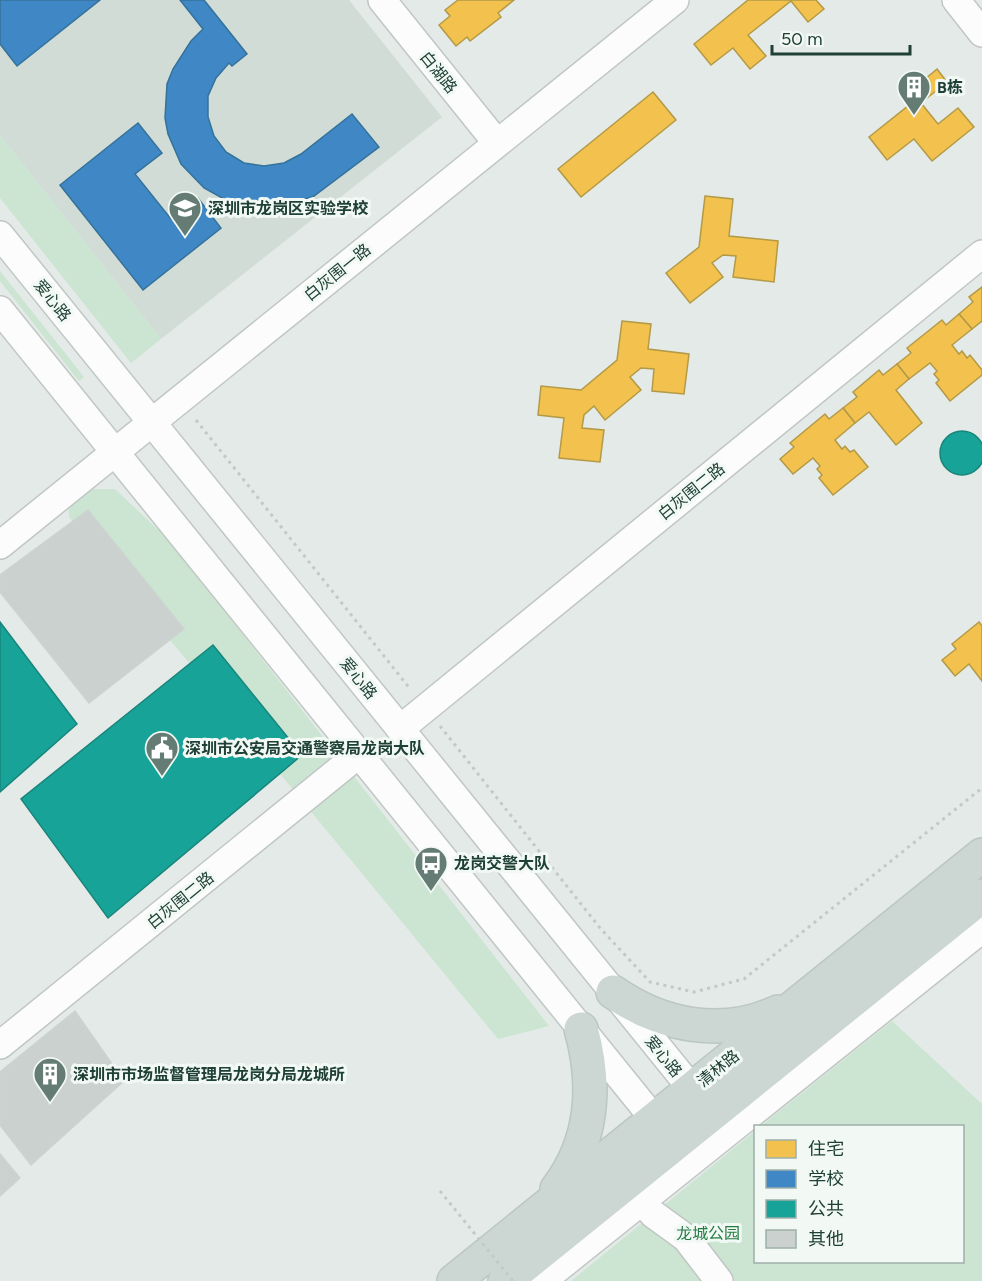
<svg xmlns="http://www.w3.org/2000/svg" width="982" height="1281" font-family="Figtree,'Noto Sans SC',sans-serif">
	<style>
		.built { fill: #d1dcd7 }
		.green { fill: #cbe5d2 }
		.homes { fill: #f2c14e; stroke: #b39a47; stroke-width: 1.5 }
		.schools { fill: #3f88c5; stroke: #35729a; stroke-width: 1.5 }
		.public { fill: #17a398; stroke: #19857b; stroke-width: 1.5 }
		.building { fill: #cad1ce; stroke: #ccd3d0; stroke-width: 1.5 }
		.lines { fill: none; stroke-linecap: round; stroke-linejoin: round }
		.minor-casing { stroke: #c1c7c4; stroke-width: 30 }
		.major-casing { stroke: #bcc7c3; stroke-width: 36 }
		.path { stroke: #c0cac6; stroke-width: 3; stroke-dasharray: 3 4.5; stroke-linecap: butt }
		.minor { stroke: #fbfcfb; stroke-width: 27 }
		.major { stroke: #ccd6d3; stroke-width: 33 }
		.path-bridge { stroke: #c0cac6; stroke-width: 3; stroke-dasharray: 3 4.5; stroke-linecap: butt }
		.labels { text-anchor: middle; stroke-width: 6; stroke-linejoin: round; paint-order: stroke }
		.street-label { font-size: 16px; fill: #1f4036; stroke: #f2f9f5 }
		.poi-label { font-size: 16px; font-weight: bold; fill: #1f4036; stroke: #f2f9f5; text-anchor: start }
		.park-label { font-size: 16px; fill: #247c43; stroke: #f2f9f5 }
	</style>
	<rect width="100%" height="100%" fill="#e4eae7"/>
	<path class="built" d="M 0,0 L 349,0 L 442,117 L 161,339 L 0,135 Z"/>
	<g class="green">
		<path d="M 0,135 L 161,339 L 131,363 L 0,198 Z"/>
		<path d="M 0,271 L 84,377 L 79,381 L 0,281 Z"/>
		<path d="M 68,489 L 115,489 L 169,540 L 549,1026 L 498,1039 L 69,517 Z"/>
		<path d="M 892,1021 L 982,1104 L 982,1281 L 571,1281 L 755,1131 L 756,1262 L 962,1262 L 962,1126 L 761,1126 Z"/>
	</g>
	<g class="homes">
		<path d="M 458,0 L 514,0 L 498,13 L 501,17 L 470,41 L 467,37 L 456,46 L 439,25 L 450,16 L 445,10 Z"/>
		<path d="M 748,0 L 816,0 L 824,9 L 808,22 L 791,1 L 748,35 L 766,56 L 750,69 L 733,48 L 711,65 L 694,44 Z"/>
		<path d="M 937,69 L 947,82 L 921,103 L 938,124 L 958,108 L 974,127 L 932,161 L 914,139 L 887,160 L 869,137 L 914,101 L 908,93 Z"/>
		<path d="M 653,92 L 676,120 L 581,197 L 558,169 Z"/>
		<path d="M 705,196 L 733,199 L 729,236 L 778,241 L 774,282 L 733,277 L 736,256 L 723,255 L 712,263 L 723,277 L 690,303 L 666,273 L 699,247 Z"/>
		<path d="M 982,287 L 982,321 L 972,329 L 959,314 L 973,302 L 969,297 Z"/>
		<path d="M 959,314 L 972,329 L 952,345 L 959,354 L 962,351 L 967,358 L 970,355 L 982,370 L 982,375 L 950,401 L 936,383 L 939,380 L 934,374 L 937,371 L 930,363 L 909,379 L 897,364 L 911,353 L 907,348 L 942,320 L 946,325 Z"/>
		<path d="M 622,321 L 651,324 L 648,349 L 689,354 L 684,394 L 652,391 L 654,369 L 641,368 L 630,377 L 641,390 L 605,420 L 594,406 L 584,415 L 582,428 L 604,430 L 600,462 L 559,458 L 564,418 L 538,415 L 541,386 L 581,390 L 617,360 Z"/>
		<path d="M 897,364 L 909,379 L 896,390 L 922,423 L 896,445 L 869,412 L 855,423 L 843,408 L 857,397 L 853,392 L 879,370 L 883,375 Z"/>
		<path d="M 843,408 L 855,423 L 835,440 L 842,449 L 845,446 L 850,452 L 854,450 L 868,467 L 833,495 L 819,478 L 822,475 L 817,469 L 820,466 L 813,458 L 793,474 L 780,459 L 794,447 L 790,443 L 825,414 L 829,419 Z"/>
		<path d="M 979,622 L 982,626 L 982,681 L 969,664 L 955,676 L 942,660 L 956,649 L 952,644 Z"/>
	</g>
	<g class="schools">
		<path d="M 0,0 L 100,0 L 17,66 L 0,44 Z"/>
		<path d="M 180,0 L 204,0 L 247,54 L 232,66 L 229,63 L 216,78 L 208,96 L 208,117 L 214,136 L 226,152 L 244,163 L 264,166 L 284,163 L 301,154 L 352,114 L 379,147 L 314,196 L 283,207 L 250,208 L 233,204 L 204,188 L 181,164 L 168,134 L 165,118 L 167,84 L 173,69 L 191,41 L 203,29 Z"/>
		<path d="M 138,123 L 162,153 L 135,174 L 171,219 L 198,198 L 221,228 L 143,290 L 60,185 Z"/>
	</g>
	<g class="public">
		<circle cx="962" cy="453" r="22"/>
		<path d="M 0,622 L 77,724 L 0,792 Z"/>
		<path d="M 213,645 L 302,755 L 108,918 L 21,799 Z"/>
	</g>
	<g class="building">
		<path d="M 88,510 L 184,629 L 89,703 L 0,592 L 0,575 Z"/>
		<path d="M 75,1011 L 124,1081 L 31,1165 L 0,1125 L 0,1072 Z"/>
		<path d="M 0,1154 L 20,1178 L 0,1196 Z"/>
	</g>
	<g class="lines">
		<defs>
			<g id="minor">
				<path d="M 382,0 L 497,143"/>
				<path d="M 956,0 L 982,33"/>
				<path d="M 0,235 L 692,1089 L 693,1108"/>
				<path d="M 0,310 L 654,1119 L 674,1124"/>
				<path d="M 0,545 L 675,0"/>
				<path d="M 400,729 L 982,254"/>
				<path d="M 0,1045 L 359,754"/>
				<path d="M 642,1202 L 653,1214 L 686,1238 L 719,1281"/>
				<path d="M 542,1281 L 982,929"/>
			</g>
			<g id="major">
				<path d="M 613,992 C 662,1026 722,1038 778,1012"/>
				<path d="M 557,1189 C 593,1142 597,1085 581,1029"/>
				<path d="M 454,1281 L 982,855"/>
				<path d="M 505,1281 L 982,896"/>
			</g>
		</defs>
		<use href="#minor" class="minor-casing"/>
		<use href="#major" class="major-casing"/>
		<g class="path">
			<path d="M 196,420 L 411,690"/>
			<path d="M 440,726 L 600,928 L 650,982 L 694,992 L 744,979 L 982,788"/>
		</g>
		<use href="#minor" class="minor"/>
		<use href="#major" class="major"/>
		<path class="path-bridge" d="M 440,1191 L 513,1281"/>
	</g>
	<defs>
		<symbol id="building-pin" viewBox="-11 -11 22 30"><path d="M0 17L-7.5 6A9.5 9.5 0 1 1 7.5 6Z" fill="#647c74" stroke="#f2f9f5"/><path d="M-4-6H4V6H1V3H-1V6H-4ZM-2.5-4.3h1.7v1.8h-1.7ZM.8-4.3h1.7v1.8H.8ZM-2.5-1h1.7V.8h-1.7ZM.8-1h1.7V.8H.8Z" fill="#fff"/></symbol>
		<symbol id="school-pin" viewBox="-11 -11 22 30"><path d="M0 17L-7.5 6A9.5 9.5 0 1 1 7.5 6Z" fill="#647c74" stroke="#f2f9f5"/><path d="M0-5L7-2L0 1L-7-2ZM-4 1L0 2.5L4 1V4Q0 6-4 4Z" fill="#fff"/></symbol>
		<symbol id="civic-pin" viewBox="-11 -11 22 30"><path d="M0 17L-7.5 6A9.5 9.5 0 1 1 7.5 6Z" fill="#647c74" stroke="#f2f9f5"/><path d="M-.6-6.5H3V-4.5H.6V-3L4-1V1h2V6H-6V1h2V-1L-.6-3ZM-1.2 2.5V6h2.4V2.5Z" fill="#fff"/></symbol>
		<symbol id="bus-pin" viewBox="-11 -11 22 30"><path d="M0 17L-7.5 6A9.5 9.5 0 1 1 7.5 6Z" fill="#647c74" stroke="#f2f9f5"/><path d="M-5-6H5V4H4V6H2V4H-2V6H-4V4H-5ZM-3.5-4V0h7V-4ZM-3.5 1.2v1.5H-2V1.2ZM2 1.2v1.5H3.5V1.2Z" fill="#fff"/></symbol>
	</defs>
	<g fill-rule="evenodd">
		<use href="#building-pin" x="895" y="68" width="38" height="52"/>
		<use href="#school-pin" x="166" y="189" width="38" height="52"/>
		<use href="#civic-pin" x="143" y="729" width="38" height="52"/>
		<use href="#bus-pin" x="412" y="844" width="38" height="52"/>
		<use href="#building-pin" x="31" y="1055" width="38" height="52"/>
	</g>
	<g class="labels">
		<g class="street-label">
			<text transform="translate(439 72) rotate(51)" y="6">白湖路</text>
			<text transform="translate(337 272) rotate(-39)" y="6">白灰围一路</text>
			<text transform="translate(53 300) rotate(51)" y="6">爱心路</text>
			<text transform="translate(691 491) rotate(-39)" y="6">白灰围二路</text>
			<text transform="translate(359 678) rotate(51)" y="6">爱心路</text>
			<text transform="translate(180 900) rotate(-39)" y="6">白灰围二路</text>
			<text transform="translate(664 1056) rotate(51)" y="6">爱心路</text>
			<text transform="translate(718 1068) rotate(-39)" y="6">清林路</text>
		</g>
		<g class="poi-label">
			<text x="937" y="93">B栋</text>
			<text x="208" y="214">深圳市龙岗区实验学校</text>
			<text x="185" y="754">深圳市公安局交通警察局龙岗大队</text>
			<text x="454" y="869">龙岗交警大队</text>
			<text x="73" y="1080">深圳市市场监督管理局龙岗分局龙城所</text>
		</g>
		<g class="park-label">
			<text x="708" y="1239">龙城公园</text>
		</g>
	</g>
	<rect x="754" y="1125" width="210" height="138" fill="#f2f9f5" stroke="#9eafa9" stroke-width="1.5"/>
	<rect x="766" y="1140" width="30" height="18" fill="#f2c14e" stroke="#9eafa9" stroke-width="1.5"/>
	<text x="808" y="1155" font-size="18" fill="#1f4036">住宅</text>
	<rect x="766" y="1170" width="30" height="18" fill="#3f88c5" stroke="#9eafa9" stroke-width="1.5"/>
	<text x="808" y="1185" font-size="18" fill="#1f4036">学校</text>
	<rect x="766" y="1200" width="30" height="18" fill="#17a398" stroke="#9eafa9" stroke-width="1.5"/>
	<text x="808" y="1215" font-size="18" fill="#1f4036">公共</text>
	<rect x="766" y="1230" width="30" height="18" fill="#cad1ce" stroke="#9eafa9" stroke-width="1.5"/>
	<text x="808" y="1245" font-size="18" fill="#1f4036">其他</text>
	<path d="M772 45v9h138v-9" fill="none" stroke="#1f4036" stroke-width="3"/>
	<text x="781" y="45" font-size="18" fill="#1f4036" stroke="#f2f9f5" stroke-width="4.5" paint-order="stroke">50 m</text>
</svg>
